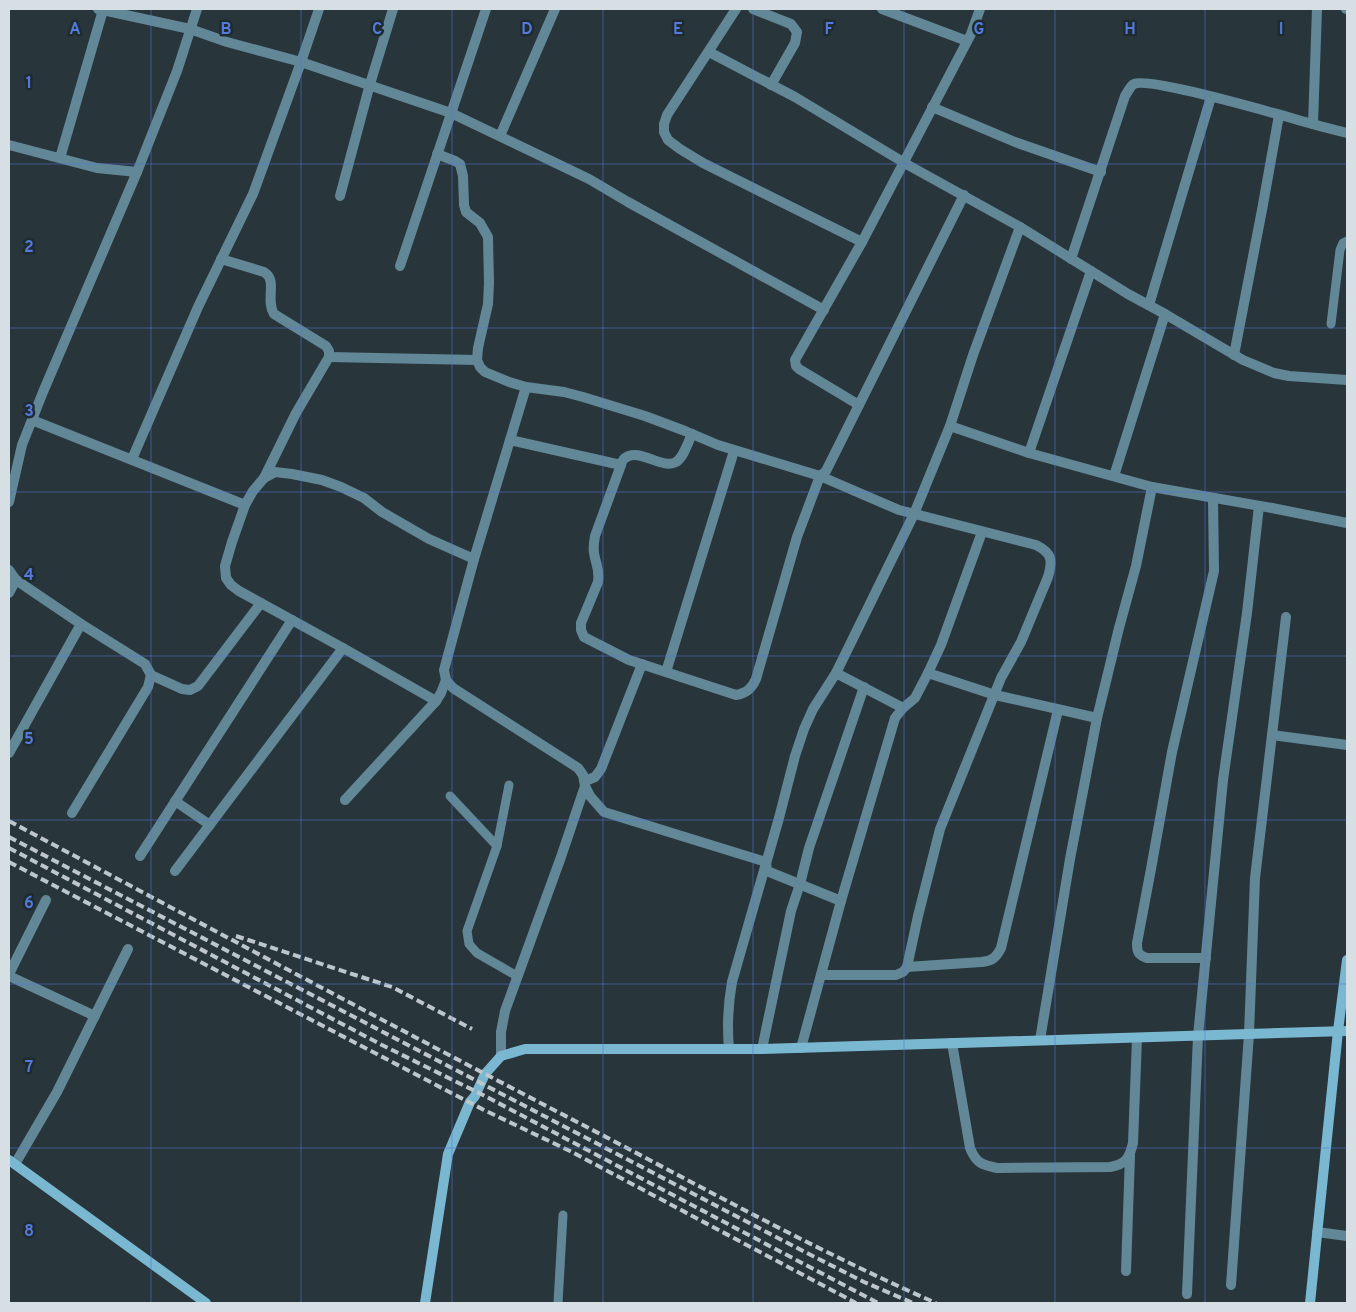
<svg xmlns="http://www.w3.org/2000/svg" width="1356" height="1312" font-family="Overpass,sans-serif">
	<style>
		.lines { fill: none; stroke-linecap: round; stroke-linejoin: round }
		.lane { stroke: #628898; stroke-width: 9 }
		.street { stroke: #628898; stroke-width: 10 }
		.secondary { stroke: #7ab7d1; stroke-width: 10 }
		.rail { stroke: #bdc7cb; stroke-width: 4; stroke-dasharray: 8 4; stroke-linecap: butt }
		.grid { fill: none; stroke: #547adb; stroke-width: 1; stroke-opacity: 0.55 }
		.grid-label { font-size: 16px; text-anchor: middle; font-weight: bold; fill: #547adb; stroke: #1e2b31; stroke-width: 5; stroke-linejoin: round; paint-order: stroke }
	</style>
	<rect width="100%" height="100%" fill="#28353b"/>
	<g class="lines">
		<g class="lane">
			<path d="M 1331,324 L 1340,250 L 1343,243 L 1347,241"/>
			<path d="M 509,785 L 497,846 L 467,931 L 469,944 L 477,953 L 517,976"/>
			<path d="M 450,796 L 497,846"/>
			<path d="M 558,1303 L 563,1215"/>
		</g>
		<g class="street">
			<path d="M 98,9 L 190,29 L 227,42 L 301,62 L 451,113 L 589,179 L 628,202 L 824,310"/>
			<path d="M 736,9 L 667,115 L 664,124 L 664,132 L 668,140 L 680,149 L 703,163 L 862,242"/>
			<path d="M 753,9 L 791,24 L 797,32 L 795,43 L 771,85"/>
			<path d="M 882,9 L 967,41"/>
			<path d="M 1346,9 L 1347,9"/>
			<path d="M 709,52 L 795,97 L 908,165 L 1020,227 L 1128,294 L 1165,314 L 1243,360 L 1274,373 L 1289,376 L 1347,380"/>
			<path d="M 932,107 L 1015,142 L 1101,172"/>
			<path d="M 1313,124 L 1317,9"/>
			<path d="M 500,136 L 555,9"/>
			<path d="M 9,145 L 97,168 L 137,172"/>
			<path d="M 437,154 L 455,161 L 460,164 L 463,176 L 464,205 L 466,212 L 480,223 L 488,237 L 489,283 L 488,304 L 478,348 L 477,360 L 480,367 L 485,372 L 509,382 L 526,387 L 564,392 L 583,397 L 645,416 L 685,431 L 718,445 L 820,476 L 899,510 L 1036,545 C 1052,553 1053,560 1048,577 L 1021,642 L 1001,678 L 940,829 L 918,916 L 907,967 L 903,972 L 896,975 L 821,975"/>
			<path d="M 60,158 L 103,10"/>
			<path d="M 340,196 L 370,84 L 393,9"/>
			<path d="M 221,259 L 264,272 C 278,280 265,300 274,314 L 326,346 L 329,351 L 329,357 L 296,413 L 264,478"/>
			<path d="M 1071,259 L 1125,96 C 1128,92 1130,86 1134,84 C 1149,77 1265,111 1288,117 C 1307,123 1327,128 1347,133"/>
			<path d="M 400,266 L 486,9"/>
			<path d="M 1149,305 L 1211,97"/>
			<path d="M 1234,355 L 1262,210 L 1279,115"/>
			<path d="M 329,357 L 477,360"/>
			<path d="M 859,405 L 799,369 L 796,366 L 795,360 L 862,242 L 971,34 L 980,9"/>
			<path d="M 32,420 L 245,505"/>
			<path d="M 950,426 L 1029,453 L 1152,487 L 1272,508 L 1347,523"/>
			<path d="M 692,434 C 688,442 684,457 676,462 C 662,470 639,447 625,458 C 623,459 622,462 621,465 L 595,536 C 594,542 593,547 594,553 C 596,565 600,570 598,582 L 581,623 L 581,630 L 584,637 L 629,660 L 736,695 C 747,693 752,688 756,679 L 797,537 L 820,476 L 826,471 L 964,195"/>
			<path d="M 510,440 L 621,465"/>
			<path d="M 1029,453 L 1091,271"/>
			<path d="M 132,459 L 198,307 L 253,194 L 301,62 L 319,9"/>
			<path d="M 1114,476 L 1165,314"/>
			<path d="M 9,502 L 22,445 L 43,392 L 137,172 L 177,71 L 197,9"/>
			<path d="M 9,570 L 16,580 L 81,624 L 145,664 L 151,675 L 148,687 L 72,813"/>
			<path d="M 9,593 L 16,580"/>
			<path d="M 666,672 L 734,451"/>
			<path d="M 836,673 L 903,708"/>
			<path d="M 928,673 L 995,695 L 1097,718"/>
			<path d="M 151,675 L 182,689 L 190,690 L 198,686 L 261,603"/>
			<path d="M 436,701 L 343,648 L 239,591 L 231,585 L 226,578 L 225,566 L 232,542 L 245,505 L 253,491 L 264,478 L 275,472 L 292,474 L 322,480 L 341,487 L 364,498 L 382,512 L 429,539 L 474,559"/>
			<path d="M 1272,735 L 1347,745"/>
			<path d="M 9,753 L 81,624"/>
			<path d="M 585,781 L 595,777 L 601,769 L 642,664"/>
			<path d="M 585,786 L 590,796 L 604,812 L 766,862 L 767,871 L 841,901"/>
			<path d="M 345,800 L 436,701 L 441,693 L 446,680"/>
			<path d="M 175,801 L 210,825"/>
			<path d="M 140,856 L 292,620"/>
			<path d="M 175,871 L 343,648"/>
			<path d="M 1206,958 L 1147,958 C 1138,955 1137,952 1137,943 L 1151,869 L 1172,752 L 1214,571 L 1213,498"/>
			<path d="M 907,967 L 981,962 C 992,961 996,958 1001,948 L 1058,710"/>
			<path d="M 9,974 L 46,900"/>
			<path d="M 9,976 L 95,1016"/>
			<path d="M 1040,1040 L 1070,859 L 1097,718 L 1119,628 L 1136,566 L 1152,487"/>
			<path d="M 952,1043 L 970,1148 C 976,1163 982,1165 997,1168 L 1110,1167 C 1126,1164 1129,1159 1133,1143 L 1137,1038"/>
			<path d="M 801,1048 L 841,901 L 895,718 L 903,708 L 915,698 L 928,673 L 941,645 L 982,532"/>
			<path d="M 729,1049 C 727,1026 728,1004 732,982 L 779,818 L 795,756 L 804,729 L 813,709 L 836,673 L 914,514 L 950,426 L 973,355 L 1020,227"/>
			<path d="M 762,1049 L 791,911 L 800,884 L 809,848 L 864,687"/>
			<path d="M 501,1056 L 501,1032 L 505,1011 L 561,857 L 585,786 L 583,775 L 578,768 L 453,688 L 446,680 L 444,670 L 474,559 L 526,387"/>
			<path d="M 15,1164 L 57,1092 L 128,949"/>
			<path d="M 1317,1232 L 1347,1236"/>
			<path d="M 1126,1271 L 1130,1155"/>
			<path d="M 1231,1285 L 1249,1034 L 1255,878 L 1286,617"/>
			<path d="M 1187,1294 L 1198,1036 L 1223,780 L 1247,613 L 1259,506"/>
		</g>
		<g class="secondary">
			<path d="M 9,1160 L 206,1303"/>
			<path d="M 425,1303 L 448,1154 L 470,1102 L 475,1096 L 485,1074 L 501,1056 L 525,1049 L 762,1049 L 1347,1031"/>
			<path d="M 1310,1303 L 1338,1031 L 1347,960"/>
		</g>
		<g class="rail">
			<path d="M 9,821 C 208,927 407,1034 608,1138 C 716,1195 824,1254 936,1303"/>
			<path d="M 9,837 L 803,1251 L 864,1282 L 913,1303"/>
			<path d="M 9,848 L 382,1045 L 483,1095 L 878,1303"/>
			<path d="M 9,862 L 484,1110 L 570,1151 L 856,1303"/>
			<path d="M 236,936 L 392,987 L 472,1029"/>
		</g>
	</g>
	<path class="grid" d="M 151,9 L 151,1303M 301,9 L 301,1303M 452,9 L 452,1303M 603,9 L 603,1303M 753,9 L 753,1303M 904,9 L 904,1303M 1055,9 L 1055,1303M 1205,9 L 1205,1303M 9,164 L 1347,164M 9,328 L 1347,328M 9,492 L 1347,492M 9,656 L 1347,656M 9,820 L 1347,820M 9,984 L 1347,984M 9,1148 L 1347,1148"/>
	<g class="grid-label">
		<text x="75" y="34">A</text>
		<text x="226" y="34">B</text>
		<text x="377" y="34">C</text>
		<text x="527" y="34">D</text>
		<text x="678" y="34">E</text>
		<text x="829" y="34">F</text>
		<text x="979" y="34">G</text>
		<text x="1130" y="34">H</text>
		<text x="1281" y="34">I</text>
		<text x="29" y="88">1</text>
		<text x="29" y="252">2</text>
		<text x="29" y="416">3</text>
		<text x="29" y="580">4</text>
		<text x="29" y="744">5</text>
		<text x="29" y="908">6</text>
		<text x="29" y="1072">7</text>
		<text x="29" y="1236">8</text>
	</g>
	<rect width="1356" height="1312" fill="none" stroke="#d6dfe3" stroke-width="20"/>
</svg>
